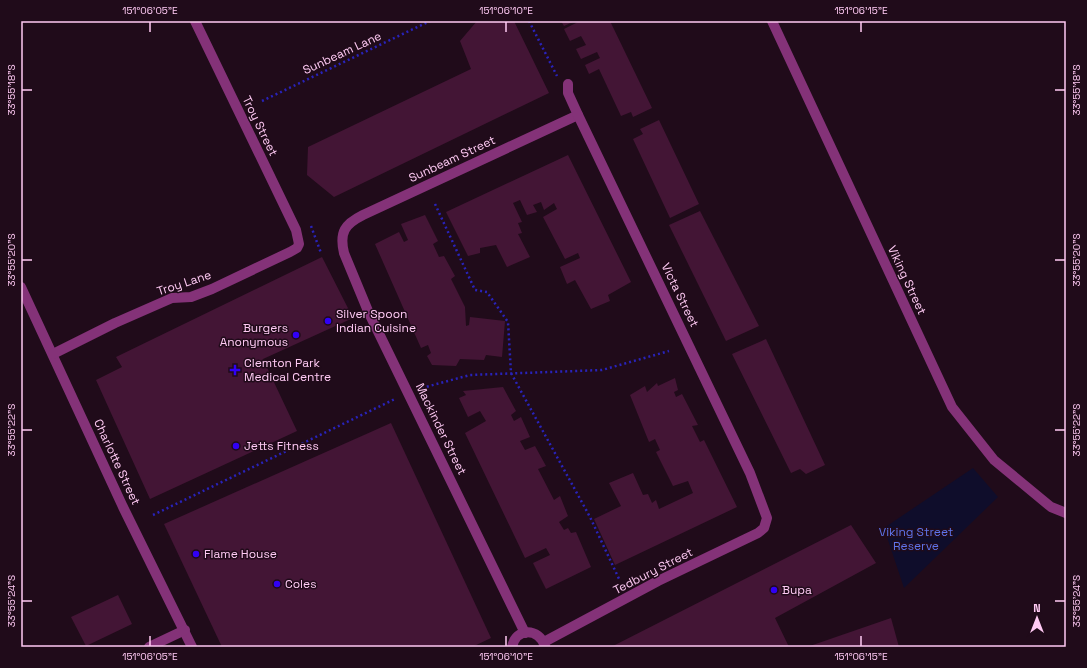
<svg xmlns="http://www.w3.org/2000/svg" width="1087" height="668" font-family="'Space Grotesk',sans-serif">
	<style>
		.green { fill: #0f0d2b }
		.building { fill: #431535 }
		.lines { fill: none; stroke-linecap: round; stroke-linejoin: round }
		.path { stroke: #2923ba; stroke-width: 2.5; stroke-dasharray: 2 3; stroke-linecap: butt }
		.minor { stroke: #843278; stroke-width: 10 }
		.ticks { fill: none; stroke: #ffcaf4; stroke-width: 1.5 }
		.poi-dot { fill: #3100f5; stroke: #200b1a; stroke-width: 1.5 }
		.labels { text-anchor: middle; stroke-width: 3; stroke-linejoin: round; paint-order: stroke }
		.street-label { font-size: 12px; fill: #ffcaf4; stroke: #200b1a }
		.poi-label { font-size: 12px; fill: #ffcaf4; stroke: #200b1a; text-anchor: start }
		.park-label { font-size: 12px; fill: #5e74eb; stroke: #200b1a }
		.neatline { fill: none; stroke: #ffcaf4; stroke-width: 1.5 }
		.ticks-label { font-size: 10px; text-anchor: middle; fill: #ffcaf4 }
	</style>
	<rect width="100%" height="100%" fill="#200b1a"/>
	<path class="green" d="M 973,468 L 998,497 L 904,588 L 884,528 Z"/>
	<g class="building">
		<path d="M 477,21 L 514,21 L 549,93 L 334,197 L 307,175 L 308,147 L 471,69 L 460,41 Z"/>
		<path d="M 561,21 L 575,21 L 564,26 Z"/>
		<path d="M 580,21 L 610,21 L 652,108 L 633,117 L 631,112 L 621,116 L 599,69 L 589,74 L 585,65 L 600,58 L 597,52 L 581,59 L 576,49 L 586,45 L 581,36 L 570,41 L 564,29 Z"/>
		<path d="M 659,120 L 699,204 L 670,218 L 633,139 L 643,134 L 640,129 Z"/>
		<path d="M 568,155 L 631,282 L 608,295 L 610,301 L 591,309 L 575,280 L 567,284 L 560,267 L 580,258 L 578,253 L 565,259 L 543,217 L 557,209 L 554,203 L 544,210 L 541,202 L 533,205 L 537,212 L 527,215 L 520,200 L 513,203 L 522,222 L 518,223 L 522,233 L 518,234 L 530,257 L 507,267 L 496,245 L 480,248 L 480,253 L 468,256 L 446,212 Z"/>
		<path d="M 700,211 L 759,326 L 726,341 L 669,225 Z"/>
		<path d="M 425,215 L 438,241 L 433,244 L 439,257 L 444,256 L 455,276 L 451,279 L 465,307 L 466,326 L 469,325 L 470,317 L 505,321 L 502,357 L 486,355 L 484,360 L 460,359 L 456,366 L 432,365 L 427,356 L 431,353 L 428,345 L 421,348 L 375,244 L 399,232 L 404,242 L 408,240 L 401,224 Z"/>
		<path d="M 322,257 L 353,318 L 263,359 L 297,431 L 150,499 L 96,380 L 122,367 L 116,357 Z"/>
		<path d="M 766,339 L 825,465 L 806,474 L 800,469 L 791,473 L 732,354 Z"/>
		<path d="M 675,378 L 678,390 L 674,392 L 676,397 L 682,394 L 698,425 L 692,426 L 700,442 L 704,440 L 737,507 L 615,565 L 594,519 L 621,506 L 609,483 L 633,473 L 643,495 L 648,494 L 652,503 L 656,500 L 659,509 L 693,493 L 688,481 L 673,486 L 656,452 L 660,450 L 655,439 L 649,442 L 630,395 L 645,386 L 647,392 L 657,383 L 658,386 Z"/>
		<path d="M 503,387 L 516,411 L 511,415 L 514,421 L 521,417 L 530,437 L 520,441 L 525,450 L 535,446 L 546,466 L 538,469 L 554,500 L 560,496 L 568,516 L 559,522 L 564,530 L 568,528 L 571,533 L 576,532 L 591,567 L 546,589 L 533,563 L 550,555 L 546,548 L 525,558 L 465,433 L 486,421 L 480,411 L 468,417 L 459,398 L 466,395 L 463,391 Z"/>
		<path d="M 391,423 L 491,638 L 472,647 L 222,647 L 164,524 Z"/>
		<path d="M 851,525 L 876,563 L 775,618 L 789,647 L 611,647 Z"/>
		<path d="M 118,595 L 132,624 L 86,646 L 71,617 Z"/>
		<path d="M 891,618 L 899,647 L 807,647 Z"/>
	</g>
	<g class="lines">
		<g class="path">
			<path d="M 529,21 L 557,76"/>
			<path d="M 262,101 L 430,21"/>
			<path d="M 435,204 L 475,290 L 487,292 L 508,322 L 511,373 L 590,517 L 620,581"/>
			<path d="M 311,226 L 321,253"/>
			<path d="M 422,388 L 470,375 L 602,370 L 669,351"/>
			<path d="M 153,515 L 395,399"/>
		</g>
		<g class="minor">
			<path d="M 772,21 L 952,407 L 994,460 L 1051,507 L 1066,513"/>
			<path d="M 21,287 L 123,507 L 192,647"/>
			<path d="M 53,354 L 115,323 L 172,298 L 191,297 L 212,289 L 290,252 L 297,248 L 299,244 L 296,230 L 195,21"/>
			<path d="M 525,633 L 368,311 L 344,253 C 339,232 345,224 363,215 L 578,115"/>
			<path d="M 544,642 L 658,581 L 758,533 L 764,528 L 767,518 L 750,473 L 578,115 L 568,93 L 568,84"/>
			<path d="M 149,647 L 185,630"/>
			<path d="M 512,647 C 516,627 539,628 545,646"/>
		</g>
	</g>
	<path class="ticks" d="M 150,22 L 150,32M 506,22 L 506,32M 861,22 L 861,32M 22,90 L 32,90M 1055,90 L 1065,90M 22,260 L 32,260M 1055,260 L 1065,260M 22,430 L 32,430M 1055,430 L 1065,430M 22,601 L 32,601M 1055,601 L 1065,601M 150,636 L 150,646M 506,636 L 506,646M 861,636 L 861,646"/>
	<g class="poi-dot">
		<circle cx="328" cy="321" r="4"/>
		<circle cx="296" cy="335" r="4"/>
		<path d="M233 364h4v4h4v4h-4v4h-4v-4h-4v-4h4z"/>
		<circle cx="236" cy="446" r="4"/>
		<circle cx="196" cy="554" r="4"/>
		<circle cx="277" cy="584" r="4"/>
		<circle cx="774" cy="590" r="4"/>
	</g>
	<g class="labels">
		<g class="street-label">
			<text transform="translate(342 53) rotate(-25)" y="4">Sunbeam Lane</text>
			<text transform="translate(260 126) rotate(64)" y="4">Troy Street</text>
			<text transform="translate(452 159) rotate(-25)" y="4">Sunbeam Street</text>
			<text transform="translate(907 280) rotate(65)" y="4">Viking Street</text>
			<text transform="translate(184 283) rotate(-18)" y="4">Troy Lane</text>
			<text transform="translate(680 295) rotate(64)" y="4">Victa Street</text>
			<text transform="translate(441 429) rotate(64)" y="4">Mackinder Street</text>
			<text transform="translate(117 462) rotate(65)" y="4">Charlotte Street</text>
			<text transform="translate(653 571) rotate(-27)" y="4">Tedbury Street</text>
		</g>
		<g class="poi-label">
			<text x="336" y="318">Silver Spoon<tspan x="336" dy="14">Indian Cuisine</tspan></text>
			<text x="288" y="332" text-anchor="end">Burgers<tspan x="288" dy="14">Anonymous</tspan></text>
			<text x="244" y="367">Clemton Park<tspan x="244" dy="14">Medical Centre</tspan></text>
			<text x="244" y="450">Jetts Fitness</text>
			<text x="204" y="558">Flame House</text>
			<text x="285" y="588">Coles</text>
			<text x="782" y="594">Bupa</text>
		</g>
		<g class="park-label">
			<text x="916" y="536">Viking Street<tspan x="916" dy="14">Reserve</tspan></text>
		</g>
	</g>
	<rect width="1087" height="668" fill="none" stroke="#200b1a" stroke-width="44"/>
	<g transform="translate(1037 618)" stroke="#200b1a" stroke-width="3" paint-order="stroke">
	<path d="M0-3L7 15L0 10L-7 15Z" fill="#ffcaf4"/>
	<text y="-6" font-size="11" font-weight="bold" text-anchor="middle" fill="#ffcaf4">N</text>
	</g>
	<rect x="22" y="22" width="1043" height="624" class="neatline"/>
	<g class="ticks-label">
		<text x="150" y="14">151°06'05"E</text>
		<text x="506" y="14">151°06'10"E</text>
		<text x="861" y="14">151°06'15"E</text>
		<text transform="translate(11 90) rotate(-90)" y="4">33°55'18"S</text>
		<text transform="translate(1076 90) rotate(-90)" y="4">33°55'18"S</text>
		<text transform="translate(11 260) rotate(-90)" y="4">33°55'20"S</text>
		<text transform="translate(1076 260) rotate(-90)" y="4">33°55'20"S</text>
		<text transform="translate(11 430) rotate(-90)" y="4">33°55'22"S</text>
		<text transform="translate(1076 430) rotate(-90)" y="4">33°55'22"S</text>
		<text transform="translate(11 601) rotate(-90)" y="4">33°55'24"S</text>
		<text transform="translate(1076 601) rotate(-90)" y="4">33°55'24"S</text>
		<text x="150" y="660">151°06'05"E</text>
		<text x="506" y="660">151°06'10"E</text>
		<text x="861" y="660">151°06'15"E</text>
	</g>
</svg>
